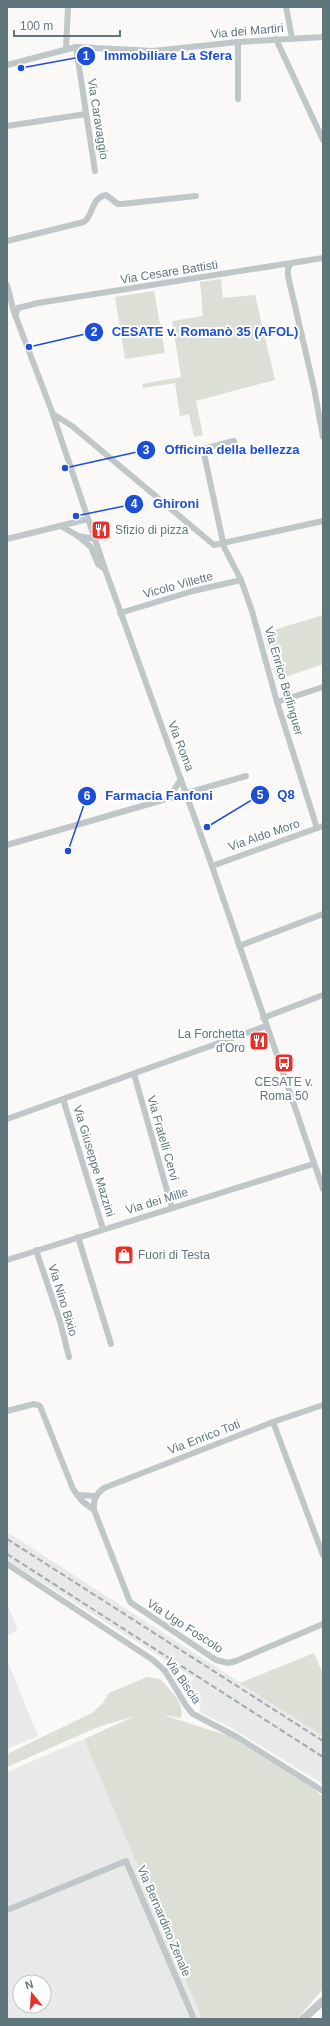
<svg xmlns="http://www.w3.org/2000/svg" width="330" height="2026" font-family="Helvetica,sans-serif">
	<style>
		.built { fill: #e8e9e8; fill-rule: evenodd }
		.green { fill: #dbdfd6 }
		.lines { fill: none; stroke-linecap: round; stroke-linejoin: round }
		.minor { stroke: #c0c7c9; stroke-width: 6 }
		.tertiary { stroke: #c0c7c9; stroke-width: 8 }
		.rail { stroke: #9faaae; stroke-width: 2; stroke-dasharray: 6 3; stroke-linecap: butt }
		.labels { text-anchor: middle; stroke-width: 4; stroke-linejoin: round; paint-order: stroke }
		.street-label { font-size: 12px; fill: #5f767d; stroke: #fff }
		.poi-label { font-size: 12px; fill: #5f767d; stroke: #fff; text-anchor: start }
		.leader { fill: none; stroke: #1d4ed8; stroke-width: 1.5 }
		.callout-dot { fill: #1d4ed8; stroke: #fff; stroke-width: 1.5 }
		.mark-label { font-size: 12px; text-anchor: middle; font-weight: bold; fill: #fff }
		.callout-label { font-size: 13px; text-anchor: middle; font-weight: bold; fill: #1d4ed8; stroke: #fff; stroke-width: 4; stroke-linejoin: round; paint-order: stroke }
	</style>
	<rect width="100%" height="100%" fill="#faf9f7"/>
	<g class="built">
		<path d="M 7,1532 L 323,1736 L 323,1784 L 230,1727 L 199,1712 L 201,1704 L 184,1690 L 194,1678 L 7,1560 Z"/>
		<path d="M 7,1603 L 18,1630 L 7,1636 Z"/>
		<path d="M 7,1660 L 38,1736 L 7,1749 Z"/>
		<path d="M 84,1739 L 202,2019 L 7,2019 L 7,1772 ZM 20,1982 L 44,1982 L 44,2006 L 20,2006 Z"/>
	</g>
	<g class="green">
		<path d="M 221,279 L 223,298 L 255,295 L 275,380 L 196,401 L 203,435 L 194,437 L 189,414 L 180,416 L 175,383 L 143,388 L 142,384 L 181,377 L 172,321 L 203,316 L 200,282 Z"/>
		<path d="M 154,291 L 165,353 L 125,359 L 115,297 Z"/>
		<path d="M 323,615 L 323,664 L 277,680 L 264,633 Z"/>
		<path d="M 314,1653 L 323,1674 L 323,1736 L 240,1683 Z"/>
		<path d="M 147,1677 L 160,1679 C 170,1690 185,1702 181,1718 L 163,1715 L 229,1736 L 314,1789 L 323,1797 L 323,1989 L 297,2019 L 202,2019 L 84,1739 L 135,1716 L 98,1727 L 7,1767 L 7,1754 L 92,1713 L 102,1704 L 109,1693 Z"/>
	</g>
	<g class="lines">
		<g class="minor">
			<path d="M 286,7 L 292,38"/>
			<path d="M 276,39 L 323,140"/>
			<path d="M 238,42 L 238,99"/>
			<path d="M 76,47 L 95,171"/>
			<path d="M 66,49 L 68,7"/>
			<path d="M 7,65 L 76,47 L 153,51 L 238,42 L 323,37"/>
			<path d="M 7,126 L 86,114"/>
			<path d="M 7,241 L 84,222 C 94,214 91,198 106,195 L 118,204 L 122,204 L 196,196"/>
			<path d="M 290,265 L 288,268 L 288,276 L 314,388 L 323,437"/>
			<path d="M 7,285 L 14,312 L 51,409 L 105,569 L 212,866 L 323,1189"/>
			<path d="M 15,316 L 18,308 L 38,303 L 323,258"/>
			<path d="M 53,414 L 72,426 L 214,545 L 323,521"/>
			<path d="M 61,526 L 78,536 L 95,539"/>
			<path d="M 78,536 L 91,547 L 98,564 L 105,569"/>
			<path d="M 7,539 L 88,519"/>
			<path d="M 223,542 L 203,449 L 234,441"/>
			<path d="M 222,543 L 241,580 L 252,611 L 277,702 L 317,828"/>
			<path d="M 120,613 L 193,591 L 241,580"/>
			<path d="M 277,702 L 323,687"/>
			<path d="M 169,798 L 181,779"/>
			<path d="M 7,845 L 246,776"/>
			<path d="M 212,866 L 323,826"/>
			<path d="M 239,946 L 323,914"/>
			<path d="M 263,1018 L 323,995"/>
			<path d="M 134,1074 L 172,1208"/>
			<path d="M 63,1099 L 103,1229"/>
			<path d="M 7,1119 L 266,1026"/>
			<path d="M 78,1237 L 111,1344"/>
			<path d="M 36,1250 L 60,1321 L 69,1357"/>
			<path d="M 7,1260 L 313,1164"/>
			<path d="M 323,1405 L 273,1422 L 104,1488 C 96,1494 93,1500 94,1510 L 130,1602 L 216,1660 L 228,1663 L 236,1661 L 323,1624"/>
			<path d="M 7,1411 L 34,1404 L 40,1406 L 73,1489 L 82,1501 L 94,1510"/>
			<path d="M 273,1422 L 323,1555"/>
			<path d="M 77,1495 L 96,1496"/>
			<path d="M 7,1564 L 153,1660 L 165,1671 L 187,1707 L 193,1714 L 237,1737 L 323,1791"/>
			<path d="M 7,1910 L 126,1861 L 194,2019"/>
		</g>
		<path class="tertiary" d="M 303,2019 L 323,2001"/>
		<g class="rail">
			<path d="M 7,1539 L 323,1741"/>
			<path d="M 7,1554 L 323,1757"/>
		</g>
	</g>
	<defs>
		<symbol id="restaurant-square" viewBox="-11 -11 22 22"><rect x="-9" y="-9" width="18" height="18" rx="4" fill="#e93028" stroke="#fff"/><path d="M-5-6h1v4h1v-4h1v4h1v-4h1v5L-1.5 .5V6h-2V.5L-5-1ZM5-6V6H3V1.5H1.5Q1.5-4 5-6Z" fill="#fff"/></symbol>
		<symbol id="bus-square" viewBox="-11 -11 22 22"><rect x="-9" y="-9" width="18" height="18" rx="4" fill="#e93028" stroke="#fff"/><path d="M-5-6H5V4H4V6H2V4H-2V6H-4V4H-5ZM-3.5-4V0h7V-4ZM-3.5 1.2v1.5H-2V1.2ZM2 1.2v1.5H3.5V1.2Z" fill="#fff"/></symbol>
		<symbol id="shop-square" viewBox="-11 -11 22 22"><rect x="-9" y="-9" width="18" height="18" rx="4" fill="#e93028" stroke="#fff"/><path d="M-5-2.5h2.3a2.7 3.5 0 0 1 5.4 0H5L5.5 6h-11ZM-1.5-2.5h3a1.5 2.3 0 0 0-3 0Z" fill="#fff"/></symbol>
	</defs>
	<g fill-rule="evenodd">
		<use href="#restaurant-square" x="90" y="519" width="22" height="22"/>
		<use href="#restaurant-square" x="248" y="1030" width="22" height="22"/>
		<use href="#bus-square" x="273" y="1052" width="22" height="22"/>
		<use href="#shop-square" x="113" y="1244" width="22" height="22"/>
	</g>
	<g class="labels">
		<g class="street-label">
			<text transform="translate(247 31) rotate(-5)" y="4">Via dei Martiri</text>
			<text transform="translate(98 119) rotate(81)" y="4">Via Caravaggio</text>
			<text transform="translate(169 272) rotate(-9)" y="4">Via Cesare Battisti</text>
			<text transform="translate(178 585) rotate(-15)" y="4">Vicolo Villette</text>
			<text transform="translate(284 681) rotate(74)" y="4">Via Enrico Berlinguer</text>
			<text transform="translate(181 746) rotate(69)" y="4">Via Roma</text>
			<text transform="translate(264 835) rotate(-19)" y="4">Via Aldo Moro</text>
			<text transform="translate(163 1138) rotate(74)" y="4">Via Fratelli Cervi</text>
			<text transform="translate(94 1161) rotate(73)" y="4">Via Giuseppe Mazzini</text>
			<text transform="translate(157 1201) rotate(-17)" y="4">Via dei Mille</text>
			<text transform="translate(63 1300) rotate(73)" y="4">Via Nino Bixio</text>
			<text transform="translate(204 1437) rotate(-21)" y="4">Via Enrico Toti</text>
			<text transform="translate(185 1626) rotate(33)" y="4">Via Ugo Foscolo</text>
			<text transform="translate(183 1681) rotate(55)" y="4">Via Biscia</text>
			<text transform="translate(164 1921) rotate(67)" y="4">Via Bernardino Zenale</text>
		</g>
		<g class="poi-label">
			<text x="115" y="534">Sfizio di pizza</text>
			<text x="245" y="1038" text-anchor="end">La Forchetta<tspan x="245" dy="14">d'Oro</tspan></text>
			<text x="284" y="1086" text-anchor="middle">CESATE v.<tspan x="284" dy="14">Roma 50</tspan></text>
			<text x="138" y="1259">Fuori di Testa</text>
		</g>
	</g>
	<path class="leader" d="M21 68L86 56M29 347L94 332M65 468L146 450M76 516L134 504M207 827L260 795M68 851L87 796"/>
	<g class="callout-dot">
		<circle cx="21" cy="68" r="4"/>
		<circle cx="29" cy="347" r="4"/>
		<circle cx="65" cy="468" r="4"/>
		<circle cx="76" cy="516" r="4"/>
		<circle cx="207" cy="827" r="4"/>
		<circle cx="68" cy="851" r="4"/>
		<circle cx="86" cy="56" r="10"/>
		<circle cx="94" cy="332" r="10"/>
		<circle cx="146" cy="450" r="10"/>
		<circle cx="134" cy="504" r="10"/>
		<circle cx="260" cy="795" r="10"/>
		<circle cx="87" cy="796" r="10"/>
	</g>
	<g class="mark-label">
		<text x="86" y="60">1</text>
		<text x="94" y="336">2</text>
		<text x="146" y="454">3</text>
		<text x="134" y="508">4</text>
		<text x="260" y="799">5</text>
		<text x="87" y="800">6</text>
	</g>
	<g class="callout-label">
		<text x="168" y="60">Immobiliare La Sfera</text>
		<text x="205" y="336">CESATE v. Romanò 35 (AFOL)</text>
		<text x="232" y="454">Officina della bellezza</text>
		<text x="176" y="508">Ghironi</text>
		<text x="286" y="799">Q8</text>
		<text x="159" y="800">Farmacia Fanfoni</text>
	</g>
	<rect width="330" height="2026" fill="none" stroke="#5f767d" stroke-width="16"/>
	<g transform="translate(32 1994) rotate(343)"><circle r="19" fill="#ffffff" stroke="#bfc8cb"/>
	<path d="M0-3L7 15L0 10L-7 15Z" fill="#e93028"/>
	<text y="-6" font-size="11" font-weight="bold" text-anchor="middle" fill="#5f767d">N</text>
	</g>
	<path d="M14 30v6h106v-6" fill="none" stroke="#5f767d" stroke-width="2"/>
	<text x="20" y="30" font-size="12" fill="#5f767d" stroke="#ffffff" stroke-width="3" paint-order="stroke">100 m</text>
</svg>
